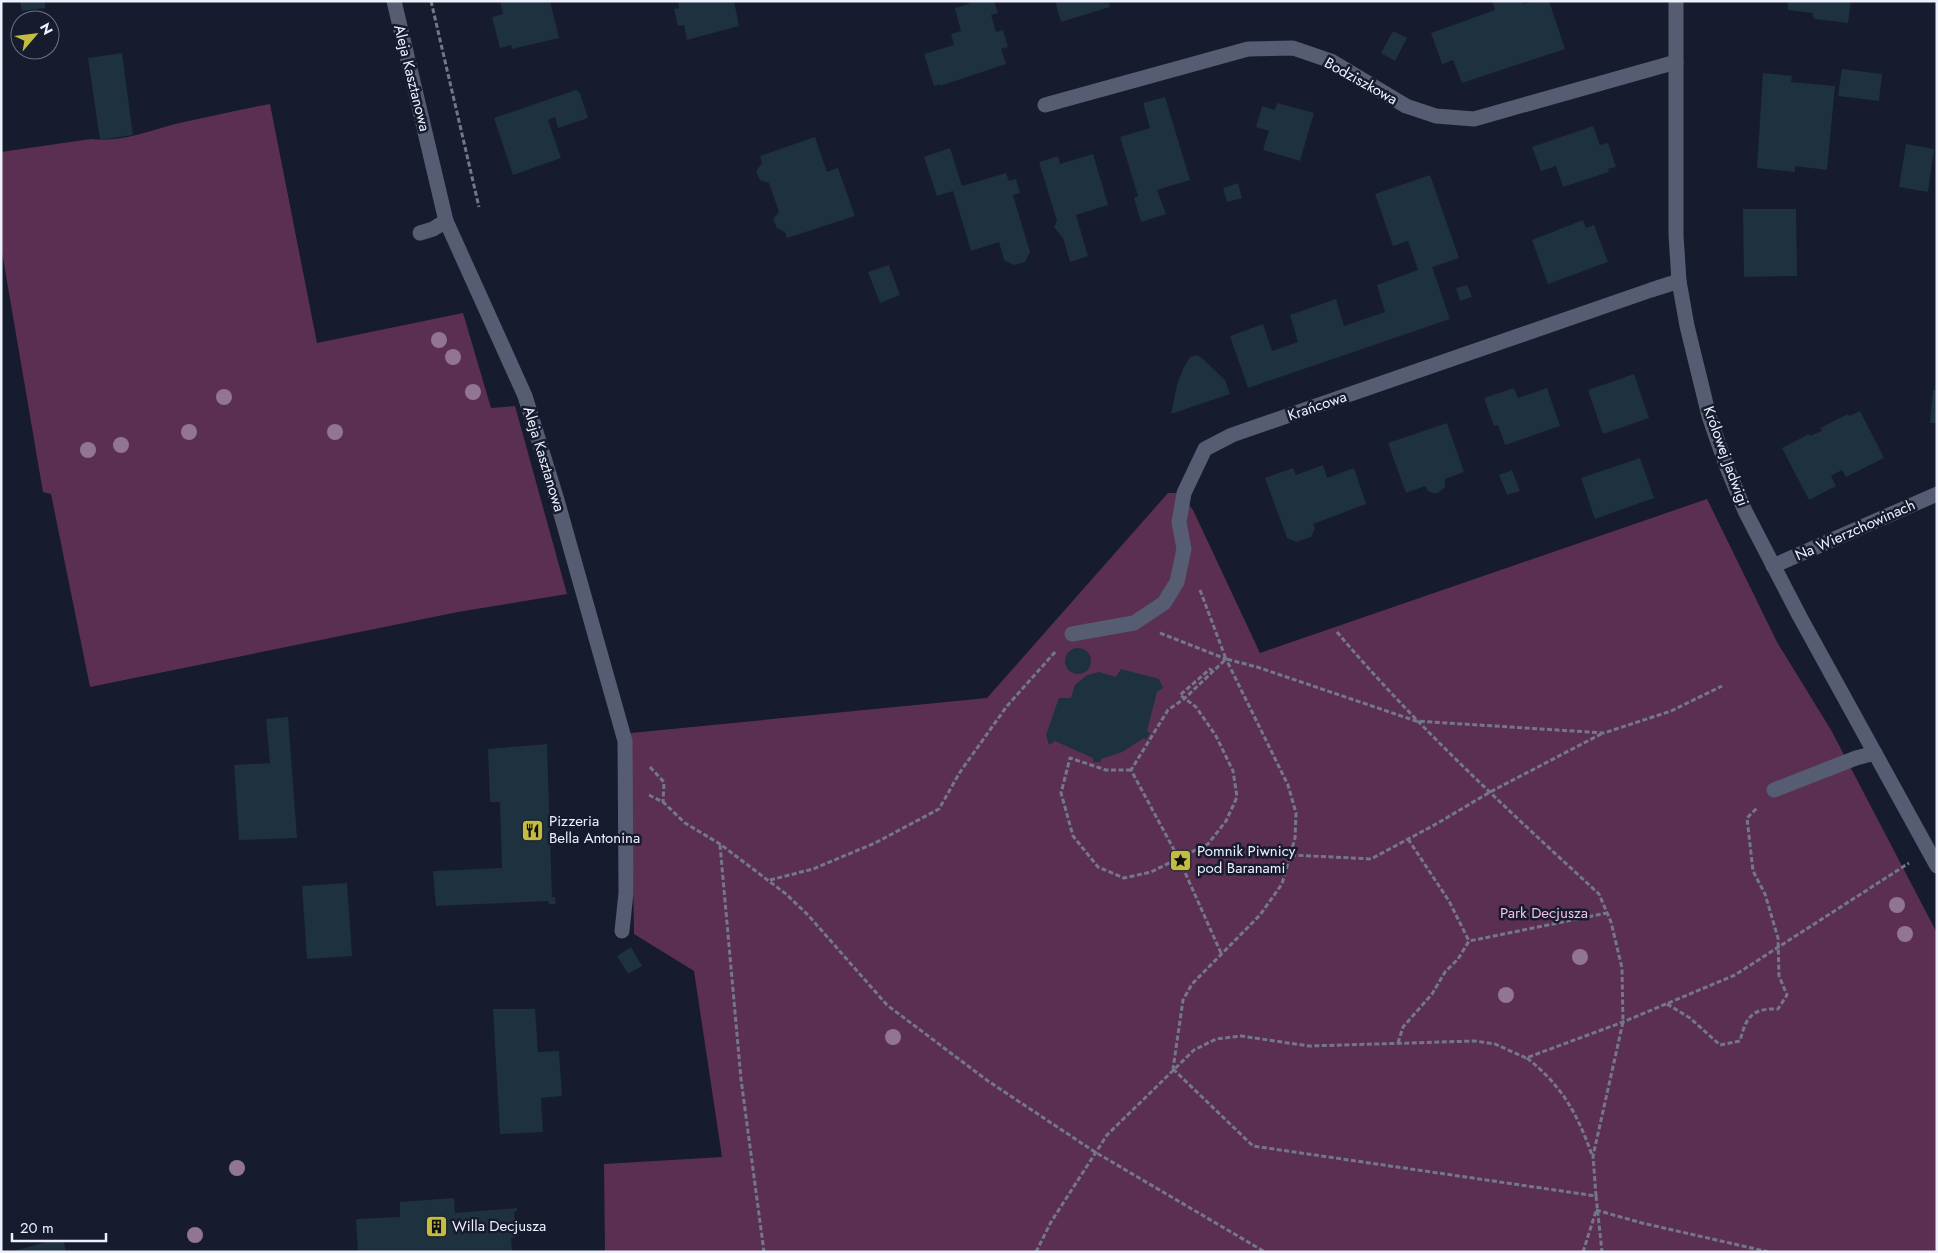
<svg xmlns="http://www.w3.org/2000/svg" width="1938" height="1253" font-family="Jost,sans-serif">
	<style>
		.green { fill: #5b2f51 }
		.building { fill: #1d313e }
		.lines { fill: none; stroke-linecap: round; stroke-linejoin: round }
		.path { stroke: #737888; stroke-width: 3; stroke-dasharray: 5 2.5; stroke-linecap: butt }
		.minor { stroke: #565d72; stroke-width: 15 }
		.tree { fill: #917593 }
		.labels { text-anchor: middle; stroke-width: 5; stroke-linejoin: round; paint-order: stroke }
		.street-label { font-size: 15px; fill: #edf1fe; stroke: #161b2d }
		.poi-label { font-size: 15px; fill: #edf1fe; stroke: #161b2d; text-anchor: start }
		.park-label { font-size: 15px; fill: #f6bee7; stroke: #161b2d }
	</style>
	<rect width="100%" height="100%" fill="#161b2d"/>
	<g class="green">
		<path d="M 270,104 L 317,343 L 463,313 L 491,408 L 515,406 L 567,594 L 458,612 L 90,687 L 51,494 L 43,492 L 1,246 L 1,152 L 91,139 C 118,143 149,131 175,124 C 207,117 238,110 270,104 Z"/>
		<path d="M 1168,493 L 1179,493 L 1193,510 L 1260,653 L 1707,499 L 1777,642 L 1831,730 L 1937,933 L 1937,1252 L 605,1252 L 604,1164 L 722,1157 L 694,971 L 634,934 L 631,733 L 987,698 Z"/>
	</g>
	<g class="building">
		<path d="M 20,1 L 45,1 L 45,8 L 22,11 Z"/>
		<path d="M 500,1 L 550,1 L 559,38 L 512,49 L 511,45 L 500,48 L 492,17 L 503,14 Z"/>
		<path d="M 678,1 L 734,1 L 739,26 L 687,40 L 684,25 L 678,26 L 674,9 L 679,8 Z"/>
		<path d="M 968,1 L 994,1 L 998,13 L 991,15 L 996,32 L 1003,30 L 1008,47 L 1001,49 L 1006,64 L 940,86 L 940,84 L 934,86 L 924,54 L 954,45 L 951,34 L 961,31 L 955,8 L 969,4 Z"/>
		<path d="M 1055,1 L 1108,1 L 1110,7 L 1061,22 Z"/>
		<path d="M 1492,1 L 1523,1 L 1524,4 L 1531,1 L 1549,1 L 1565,49 L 1462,83 L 1453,60 L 1442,64 L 1431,33 L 1495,10 Z"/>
		<path d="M 1788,1 L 1851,1 L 1848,23 L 1815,19 L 1813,16 L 1813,13 L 1788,10 Z"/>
		<path d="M 1393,31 L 1407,38 L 1395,61 L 1381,53 Z"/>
		<path d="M 122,53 L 133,135 L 100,140 L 88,58 Z"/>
		<path d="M 1842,69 L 1882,74 L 1879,101 L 1838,96 Z"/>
		<path d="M 1763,73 L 1792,76 L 1791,82 L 1835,86 L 1827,170 L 1795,166 L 1795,172 L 1757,168 Z"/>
		<path d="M 576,90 L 580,93 L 588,118 L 558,128 L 555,117 L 548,120 L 561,158 L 513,175 L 494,118 Z"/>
		<path d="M 1165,97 L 1190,180 L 1157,190 L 1166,214 L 1141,222 L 1134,198 L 1138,196 L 1120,137 L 1150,128 L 1143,103 Z"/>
		<path d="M 1277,103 L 1314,113 L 1300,161 L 1263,150 L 1269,131 L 1256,127 L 1262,106 L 1275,110 Z"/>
		<path d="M 1593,126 L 1600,145 L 1608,143 L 1616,167 L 1608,169 L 1609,172 L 1563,187 L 1556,166 L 1541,171 L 1532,147 Z"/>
		<path d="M 815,137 L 827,172 L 838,168 L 855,216 L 787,238 L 785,232 L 777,228 L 773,219 L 779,212 L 769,183 L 760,180 L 756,171 L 762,163 L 760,156 Z"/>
		<path d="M 1906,144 L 1934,149 L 1928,192 L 1899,187 Z"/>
		<path d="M 950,148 L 962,186 L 1006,173 L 1009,181 L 1016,179 L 1020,193 L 1013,195 L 1030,252 L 1025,262 L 1014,265 L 1004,260 L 999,242 L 971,251 L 953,191 L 937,196 L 924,157 Z"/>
		<path d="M 1093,154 L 1108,205 L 1076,215 L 1088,256 L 1070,262 L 1063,238 L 1054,227 L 1057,221 L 1039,162 L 1058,156 L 1060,164 Z"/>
		<path d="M 1430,175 L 1459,258 L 1432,267 L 1450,319 L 1248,388 L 1230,336 L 1263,324 L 1272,351 L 1298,342 L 1290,315 L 1336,299 L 1344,326 L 1385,312 L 1377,285 L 1418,270 L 1408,241 L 1393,246 L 1375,194 Z"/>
		<path d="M 1238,183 L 1242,198 L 1227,202 L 1223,188 Z"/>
		<path d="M 1743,209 L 1796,209 L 1797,276 L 1744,277 Z"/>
		<path d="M 1583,220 L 1586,228 L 1594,225 L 1608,262 L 1548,284 L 1532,240 Z"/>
		<path d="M 889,265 L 900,295 L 880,303 L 868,272 Z"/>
		<path d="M 1467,285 L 1472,297 L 1460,301 L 1456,288 Z"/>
		<path d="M 1197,355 L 1203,359 L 1225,380 L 1230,394 L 1171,414 L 1177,385 L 1183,369 L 1190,357 Z"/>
		<path d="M 1634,374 L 1649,418 L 1603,434 L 1588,390 Z"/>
		<path d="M 1514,388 L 1518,398 L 1547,388 L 1560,426 L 1505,445 L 1498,425 L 1494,426 L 1484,398 Z"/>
		<path d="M 1933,390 L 1937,390 L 1937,423 L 1930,423 Z"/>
		<path d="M 1860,411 L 1884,458 L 1846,477 L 1842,470 L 1831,476 L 1836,486 L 1809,500 L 1782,448 L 1809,434 L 1810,436 L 1822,431 L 1820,428 L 1848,414 L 1849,416 Z"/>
		<path d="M 1447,423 L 1464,472 L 1445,479 L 1445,487 L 1438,493 L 1433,493 L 1428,491 L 1425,486 L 1406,493 L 1388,443 Z"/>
		<path d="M 1640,458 L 1654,498 L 1595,519 L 1581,478 Z"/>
		<path d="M 1323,465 L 1327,478 L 1354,468 L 1366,504 L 1313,524 L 1315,528 L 1311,537 L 1296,542 L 1287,538 L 1265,478 L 1293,468 L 1296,475 Z"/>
		<path d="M 1512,470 L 1520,491 L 1507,495 L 1499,475 Z"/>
		<circle cx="1078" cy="661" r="13"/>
		<path d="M 1121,669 L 1159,679 L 1163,688 L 1157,692 L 1147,731 L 1150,733 L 1146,740 L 1144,738 L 1122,752 L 1101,759 L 1101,762 L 1093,762 L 1093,758 L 1055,741 L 1049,745 L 1046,735 L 1059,698 L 1071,698 L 1075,685 L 1087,675 L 1099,672 L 1116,677 Z"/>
		<path d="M 288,717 L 297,838 L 239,840 L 234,765 L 270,763 L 266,719 Z"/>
		<path d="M 547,744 L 552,897 L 555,897 L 556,904 L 549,904 L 548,901 L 436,906 L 433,871 L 502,868 L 500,802 L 490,802 L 488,749 Z"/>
		<path d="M 347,883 L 352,956 L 307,959 L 302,886 Z"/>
		<path d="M 631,947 L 642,966 L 628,974 L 617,956 Z"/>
		<path d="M 493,1009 L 535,1009 L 538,1052 L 559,1051 L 562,1096 L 541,1098 L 543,1132 L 500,1134 Z"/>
		<path d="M 454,1198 L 455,1213 L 517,1208 L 517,1211 L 514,1212 L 516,1233 L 519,1233 L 518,1236 L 511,1238 L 512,1252 L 358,1252 L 356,1219 L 400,1217 L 400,1202 Z"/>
		<path d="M 56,1239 L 64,1243 L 66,1252 L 11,1252 Z"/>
	</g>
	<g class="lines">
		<g class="path">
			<path d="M 431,1 L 479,207"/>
			<path d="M 1200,590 L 1226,659 L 1257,667 L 1416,721 L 1604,733 L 1671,711 L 1722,686"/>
			<path d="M 1337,632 C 1417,727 1508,810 1599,894 L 1611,922 L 1622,968 L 1623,1022 L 1593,1156 L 1596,1196"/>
			<path d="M 1160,633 L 1226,659 L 1288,785 L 1296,813 L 1295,838 L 1282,884 L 1260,915 L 1192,984 L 1183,1000 L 1173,1069"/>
			<path d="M 650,767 L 664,782 L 663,802"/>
			<path d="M 1131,770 L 1106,770 L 1070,758 L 1061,793 L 1073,836 L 1098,867 L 1124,878 L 1151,872 L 1208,844 L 1226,821 L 1237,797 L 1233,771 L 1216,736 L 1196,707 L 1180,695 L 1210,669 L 1213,672"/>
			<path d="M 649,795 L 663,802 L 685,823 L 720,844 L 786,894 L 808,915 L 887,1005 L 988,1081 L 1095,1152 L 1265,1252"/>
			<path d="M 1408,839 L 1449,901 L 1469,941"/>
			<path d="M 720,845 L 741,1079 L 764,1252"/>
			<path d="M 1291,855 L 1371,859 L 1438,823 L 1490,792 L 1603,733"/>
			<path d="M 770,880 L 813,869 L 875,843 L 939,809 L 960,772 L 1007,706 L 1056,651"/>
			<path d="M 1221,953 L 1179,859 L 1131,770 L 1168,710 L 1184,699 L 1226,659"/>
			<path d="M 1667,1004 L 1690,1018 L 1720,1045 L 1740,1041 C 1746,1017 1752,1008 1778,1009 L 1787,995 L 1779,976 L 1778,938 L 1765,894 L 1753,871 L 1747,818 L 1758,807"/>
			<path d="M 1398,1043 L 1403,1027 L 1432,994 L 1445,972 L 1458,959 L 1469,941 L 1607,913"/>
			<path d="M 1527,1058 C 1562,1086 1577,1113 1592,1155"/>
			<path d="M 1173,1069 L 1253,1146 L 1596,1196 L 1602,1252"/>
			<path d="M 1596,1210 L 1642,1223 L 1769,1252"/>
			<path d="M 1036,1252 L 1051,1222 L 1107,1135 L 1194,1050 L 1216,1039 L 1241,1036 L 1309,1046 L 1475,1041 L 1495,1044 L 1526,1058 L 1623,1022 L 1735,975 L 1909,863"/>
			<path d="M 1583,1252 L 1596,1211"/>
		</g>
		<g class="minor">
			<path d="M 394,1 L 446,221 L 525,396 L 557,500 L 625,741 L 626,893 L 622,931"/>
			<path d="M 1676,1 L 1676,235 L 1679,281 L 1687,326 L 1709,416 L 1726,465 L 1745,511 L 1800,617 L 1937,866"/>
			<path d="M 1045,105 L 1248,49 L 1293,48 L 1331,61 L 1406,106 L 1436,116 L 1474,119 L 1676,62"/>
			<path d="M 420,233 L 433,229 L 446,221"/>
			<path d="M 1773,566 L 1937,494"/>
			<path d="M 1072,634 L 1134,623 L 1164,603 L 1177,582 L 1184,549 L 1179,522 L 1184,493 L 1205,449 L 1232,435 L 1651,290 L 1679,281"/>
			<path d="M 1774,790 L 1856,758 L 1875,753"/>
		</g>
	</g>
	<g class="tree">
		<circle cx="439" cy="340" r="8"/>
		<circle cx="453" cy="357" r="8"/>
		<circle cx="473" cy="392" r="8"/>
		<circle cx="224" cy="397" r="8"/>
		<circle cx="189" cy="432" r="8"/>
		<circle cx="335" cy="432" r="8"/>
		<circle cx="121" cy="445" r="8"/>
		<circle cx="88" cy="450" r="8"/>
		<circle cx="1897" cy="905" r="8"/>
		<circle cx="1905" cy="934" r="8"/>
		<circle cx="1580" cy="957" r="8"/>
		<circle cx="1506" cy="995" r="8"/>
		<circle cx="893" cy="1037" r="8"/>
		<circle cx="237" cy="1168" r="8"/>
		<circle cx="195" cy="1235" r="8"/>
	</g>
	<defs>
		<symbol id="restaurant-square" viewBox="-11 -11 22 22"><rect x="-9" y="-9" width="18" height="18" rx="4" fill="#c2bd3f" stroke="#161b2d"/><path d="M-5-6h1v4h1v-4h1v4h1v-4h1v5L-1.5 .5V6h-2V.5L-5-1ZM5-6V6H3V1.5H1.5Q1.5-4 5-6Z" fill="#111"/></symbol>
		<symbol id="sight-square" viewBox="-11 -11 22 22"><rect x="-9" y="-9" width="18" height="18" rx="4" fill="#c2bd3f" stroke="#161b2d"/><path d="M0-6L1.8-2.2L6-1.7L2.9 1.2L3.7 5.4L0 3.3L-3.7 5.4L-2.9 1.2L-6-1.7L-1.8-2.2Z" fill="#111"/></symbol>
		<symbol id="building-square" viewBox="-11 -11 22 22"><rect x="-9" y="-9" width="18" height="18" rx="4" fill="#c2bd3f" stroke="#161b2d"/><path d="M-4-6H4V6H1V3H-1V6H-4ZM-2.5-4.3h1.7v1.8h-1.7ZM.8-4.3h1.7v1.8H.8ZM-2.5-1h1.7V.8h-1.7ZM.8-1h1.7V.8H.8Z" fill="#111"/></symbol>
	</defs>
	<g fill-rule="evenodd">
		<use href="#restaurant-square" x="520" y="818" width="25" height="25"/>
		<use href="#sight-square" x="1168" y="848" width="25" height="25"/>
		<use href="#building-square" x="424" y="1214" width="25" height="25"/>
	</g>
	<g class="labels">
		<g class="street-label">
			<text transform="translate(412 78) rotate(76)" y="5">Aleja Kasztanowa</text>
			<text transform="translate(1361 81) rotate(29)" y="5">Bodziszkowa</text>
			<text transform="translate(1317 406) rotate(-19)" y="5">Krańcowa</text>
			<text transform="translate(1726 456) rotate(70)" y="5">Królowej Jadwigi</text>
			<text transform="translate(544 459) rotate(73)" y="5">Aleja Kasztanowa</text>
			<text transform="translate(1855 530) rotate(-24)" y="5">Na Wierzchowinach</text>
		</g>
		<g class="poi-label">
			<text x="549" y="826">Pizzeria<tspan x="549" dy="17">Bella Antonina</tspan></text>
			<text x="1197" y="856">Pomnik Piwnicy<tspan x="1197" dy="17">pod Baranami</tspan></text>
			<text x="452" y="1231">Willa Decjusza</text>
		</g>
		<g class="park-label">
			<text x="1544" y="918">Park Decjusza</text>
		</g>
	</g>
	<rect width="1938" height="1253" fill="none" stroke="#edf1fe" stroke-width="5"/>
	<g transform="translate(35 35) rotate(62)"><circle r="24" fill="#161b2d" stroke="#6c7181"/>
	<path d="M0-4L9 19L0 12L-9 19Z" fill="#c2bd3f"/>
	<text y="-8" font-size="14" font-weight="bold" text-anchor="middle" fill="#edf1fe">N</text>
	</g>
	<path d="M12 1233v8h94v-8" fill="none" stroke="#edf1fe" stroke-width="2.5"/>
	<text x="20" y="1233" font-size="15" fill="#edf1fe" stroke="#161b2d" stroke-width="4" paint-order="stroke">20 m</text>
</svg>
